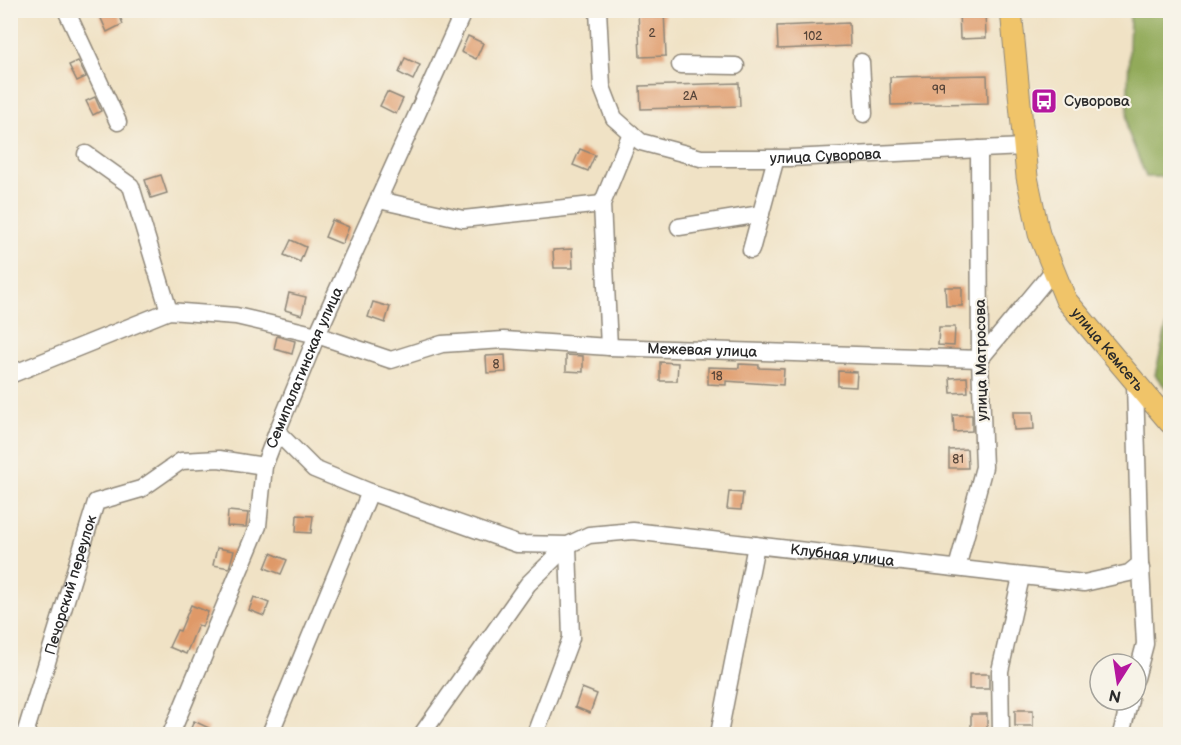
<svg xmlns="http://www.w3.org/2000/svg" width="1181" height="745" font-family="'Balsamiq Sans',sans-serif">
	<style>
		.forest { fill: #92aa5a; stroke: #5e6a42; stroke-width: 1.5 }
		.building { fill: #df9968 }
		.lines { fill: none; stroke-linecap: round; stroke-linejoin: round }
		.minor-casing { stroke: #8e8678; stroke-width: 19 }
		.major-casing { stroke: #8e8678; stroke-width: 23 }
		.minor { stroke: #fff; stroke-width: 16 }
		.major { stroke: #f0c469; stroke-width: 21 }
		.labels { text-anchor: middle; stroke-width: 4.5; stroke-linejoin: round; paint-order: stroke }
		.number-label { font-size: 12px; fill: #58463a }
		.poi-label { font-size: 15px; fill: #2b2b2b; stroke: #f7f3e8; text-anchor: start }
		.street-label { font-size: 15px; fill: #2b2b2b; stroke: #f7f3e8 }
	</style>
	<rect width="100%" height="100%" fill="#f7f3e8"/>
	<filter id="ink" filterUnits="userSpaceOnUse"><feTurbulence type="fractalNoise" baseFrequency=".0167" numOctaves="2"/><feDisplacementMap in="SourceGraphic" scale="12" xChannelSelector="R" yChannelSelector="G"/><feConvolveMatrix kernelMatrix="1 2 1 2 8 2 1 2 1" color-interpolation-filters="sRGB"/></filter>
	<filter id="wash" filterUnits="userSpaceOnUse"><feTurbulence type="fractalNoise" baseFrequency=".008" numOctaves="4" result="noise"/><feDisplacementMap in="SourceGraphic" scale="24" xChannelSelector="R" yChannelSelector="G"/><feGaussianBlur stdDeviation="1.35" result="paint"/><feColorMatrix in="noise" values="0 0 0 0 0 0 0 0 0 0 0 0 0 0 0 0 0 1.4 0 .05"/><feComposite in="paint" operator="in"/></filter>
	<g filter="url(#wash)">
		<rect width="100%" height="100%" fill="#f0e2c5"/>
		<g class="forest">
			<path d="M 1130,11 L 1170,11 L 1170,177 L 1146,177 L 1127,129 Z"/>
			<path d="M 1170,311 L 1170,393 L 1155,375 Z"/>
		</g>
		<g id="blocks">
			<g class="building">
				<path d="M 112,10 L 117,10 L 123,24 L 107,32 L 100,16 Z"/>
				<path d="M 638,10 L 664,10 L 666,56 L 640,57 Z"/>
				<path d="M 959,10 L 985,10 L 986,38 L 960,39 Z"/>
				<path d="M 849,23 L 850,46 L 778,49 L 777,26 Z"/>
				<path d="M 468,36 L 483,43 L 476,59 L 461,52 Z"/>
				<path d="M 405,58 L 420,65 L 413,80 L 399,73 Z"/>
				<path d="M 78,61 L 86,77 L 77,81 L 69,65 Z"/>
				<path d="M 987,75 L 988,103 L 891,105 L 890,77 Z"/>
				<path d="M 739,83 L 740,106 L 641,109 L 640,86 Z"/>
				<path d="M 387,92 L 403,99 L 396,114 L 380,106 Z"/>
				<path d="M 95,97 L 101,111 L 93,115 L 86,101 Z"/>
				<path d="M 580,149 L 595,155 L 588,171 L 573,165 Z"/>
				<path d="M 161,175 L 167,193 L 151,198 L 145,180 Z"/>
				<path d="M 332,220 L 349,227 L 342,244 L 325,237 Z"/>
				<path d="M 291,240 L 306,247 L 300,262 L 284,255 Z"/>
				<path d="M 572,249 L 573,268 L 554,268 L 553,250 Z"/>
				<path d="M 945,287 L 962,287 L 962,306 L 946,306 Z"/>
				<path d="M 289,293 L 306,297 L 302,315 L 285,310 Z"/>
				<path d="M 373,302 L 390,307 L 385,323 L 368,317 Z"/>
				<path d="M 939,327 L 955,327 L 954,346 L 938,345 Z"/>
				<path d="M 277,336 L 295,341 L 292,354 L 274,349 Z"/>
				<path d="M 505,355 L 506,372 L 487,373 L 486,356 Z"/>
				<path d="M 566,355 L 583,356 L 583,372 L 566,371 Z"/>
				<path d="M 660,362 L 678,363 L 677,381 L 660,381 Z"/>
				<path d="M 739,364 L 759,365 L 759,368 L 784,369 L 783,385 L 726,381 L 726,385 L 708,384 L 708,367 L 739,368 Z"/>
				<path d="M 838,371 L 857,372 L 856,387 L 838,386 Z"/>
				<path d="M 967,377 L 968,392 L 951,393 L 950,378 Z"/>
				<path d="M 1013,412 L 1033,412 L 1034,429 L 1014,430 Z"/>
				<path d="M 953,415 L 972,415 L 972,431 L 954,432 Z"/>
				<path d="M 967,449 L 968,468 L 949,468 L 949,450 Z"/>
				<path d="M 729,492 L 743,493 L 741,510 L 727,509 Z"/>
				<path d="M 228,511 L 248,513 L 246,527 L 227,526 Z"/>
				<path d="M 297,515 L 313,516 L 311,533 L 296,532 Z"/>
				<path d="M 217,548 L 234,551 L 229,568 L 213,565 Z"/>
				<path d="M 271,553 L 287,560 L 281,574 L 265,568 Z"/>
				<path d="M 254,597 L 269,603 L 264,616 L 249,610 Z"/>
				<path d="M 191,605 L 208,612 L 202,627 L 198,625 L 186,654 L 169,647 L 177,630 L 180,631 Z"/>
				<rect x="969" y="674" width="20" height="15"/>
				<path d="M 582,688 L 597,694 L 590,713 L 575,707 Z"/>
				<rect x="1015" y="710" width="18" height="16"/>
				<rect x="971" y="714" width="16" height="16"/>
				<path d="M 194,721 L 209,728 L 206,735 L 188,735 Z"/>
			</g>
		</g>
	</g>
	<g filter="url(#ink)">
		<use href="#blocks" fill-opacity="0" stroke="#8e8678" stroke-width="1.5"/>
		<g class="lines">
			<defs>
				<g id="minor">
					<path d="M 66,10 L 118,122"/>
					<path id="s1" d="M 598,10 L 602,87 L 614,118 L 641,142 L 701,158 L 789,158 L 1024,147"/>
					<path d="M 861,62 L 864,114"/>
					<path d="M 680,65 L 736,66"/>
					<path d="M 86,154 L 131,186 L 169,311"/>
					<path d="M 379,200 L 463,219 L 602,204"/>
					<path d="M 679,227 L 761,214"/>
					<path d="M 751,250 L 776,158"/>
					<path d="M 609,347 L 602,204 L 631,133"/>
					<path id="s2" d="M 10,375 L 169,311 L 236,316 L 317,335 L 391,360 L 442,344 L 504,340 L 609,347 L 980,359 L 1053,271"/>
					<path id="s3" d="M 277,432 L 314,469 L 370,492 L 517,544 L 568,545 L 589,535 L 633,531 L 1084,583 L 1129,573 L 1140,564 L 1135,383"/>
					<path d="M 957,568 L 984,467 L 980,359 L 979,149"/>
					<path d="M 1136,678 L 1145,644 L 1141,568"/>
					<path id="s4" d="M 25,734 L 96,502 L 141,489 L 181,461 L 219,459 L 264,466"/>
					<path id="s5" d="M 171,734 L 258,526 L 264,466 L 277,432 L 317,335 L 460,19 L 465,10"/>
					<path d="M 270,734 L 370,492"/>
					<path d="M 422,734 L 528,584 L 568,545"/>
					<path d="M 535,734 L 571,638 L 568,545"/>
					<path d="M 719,734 L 756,545"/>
					<path d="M 1001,734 L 1000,671 L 1021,577"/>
					<path d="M 1121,734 L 1130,700"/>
				</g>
				<g id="major">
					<path id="s6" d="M 1011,10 L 1027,177 L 1039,234 L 1066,300 L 1170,423"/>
				</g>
			</defs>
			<use href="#minor" class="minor-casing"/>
			<use href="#major" class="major-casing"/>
			<use href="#minor" class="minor"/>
			<use href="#major" class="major"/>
		</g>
	</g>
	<defs>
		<symbol id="bus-square" viewBox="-11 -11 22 22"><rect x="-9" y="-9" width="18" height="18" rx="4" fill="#b5179e" stroke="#f7f3e8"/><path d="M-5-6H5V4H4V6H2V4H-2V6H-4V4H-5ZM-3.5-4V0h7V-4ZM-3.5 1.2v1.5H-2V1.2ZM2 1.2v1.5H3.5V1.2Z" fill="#fff"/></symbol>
	</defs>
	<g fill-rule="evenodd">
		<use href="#bus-square" x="1029" y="86" width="30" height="30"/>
	</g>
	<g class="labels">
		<g class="number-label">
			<text x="652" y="37">2</text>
			<text x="813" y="40">102</text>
			<text x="939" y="94">99</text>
			<text x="690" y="100">2А</text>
			<text x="496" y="368">8</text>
			<text x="717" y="380">18</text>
			<text x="958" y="463">81</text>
		</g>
		<g class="poi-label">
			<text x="1064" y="106">Суворова</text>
		</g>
		<g class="street-label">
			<text dy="5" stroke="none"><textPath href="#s1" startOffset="333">улица Суворова</textPath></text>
			<text dy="5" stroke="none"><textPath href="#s6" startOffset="362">улица Кемсеть</textPath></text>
			<text dy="5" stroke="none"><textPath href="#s2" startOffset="714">Межевая улица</textPath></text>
			<text transform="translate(981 360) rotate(-91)" y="5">улица Матросова</text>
			<text dy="5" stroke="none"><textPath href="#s5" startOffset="392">Семипалатинская улица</textPath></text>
			<text dy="5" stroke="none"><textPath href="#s3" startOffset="598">Клубная улица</textPath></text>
			<text dy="5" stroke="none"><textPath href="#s4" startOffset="156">Печорский переулок</textPath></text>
		</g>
	</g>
	<rect width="1181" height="745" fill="none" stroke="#f7f3e8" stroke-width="36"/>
	<g transform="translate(1118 682) rotate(192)"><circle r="28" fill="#f7f3e8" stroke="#a5a39c" stroke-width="1.5"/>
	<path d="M0-4.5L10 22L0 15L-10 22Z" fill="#b5179e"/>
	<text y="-9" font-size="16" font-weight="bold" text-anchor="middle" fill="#2b2b2b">N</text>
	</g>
</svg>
